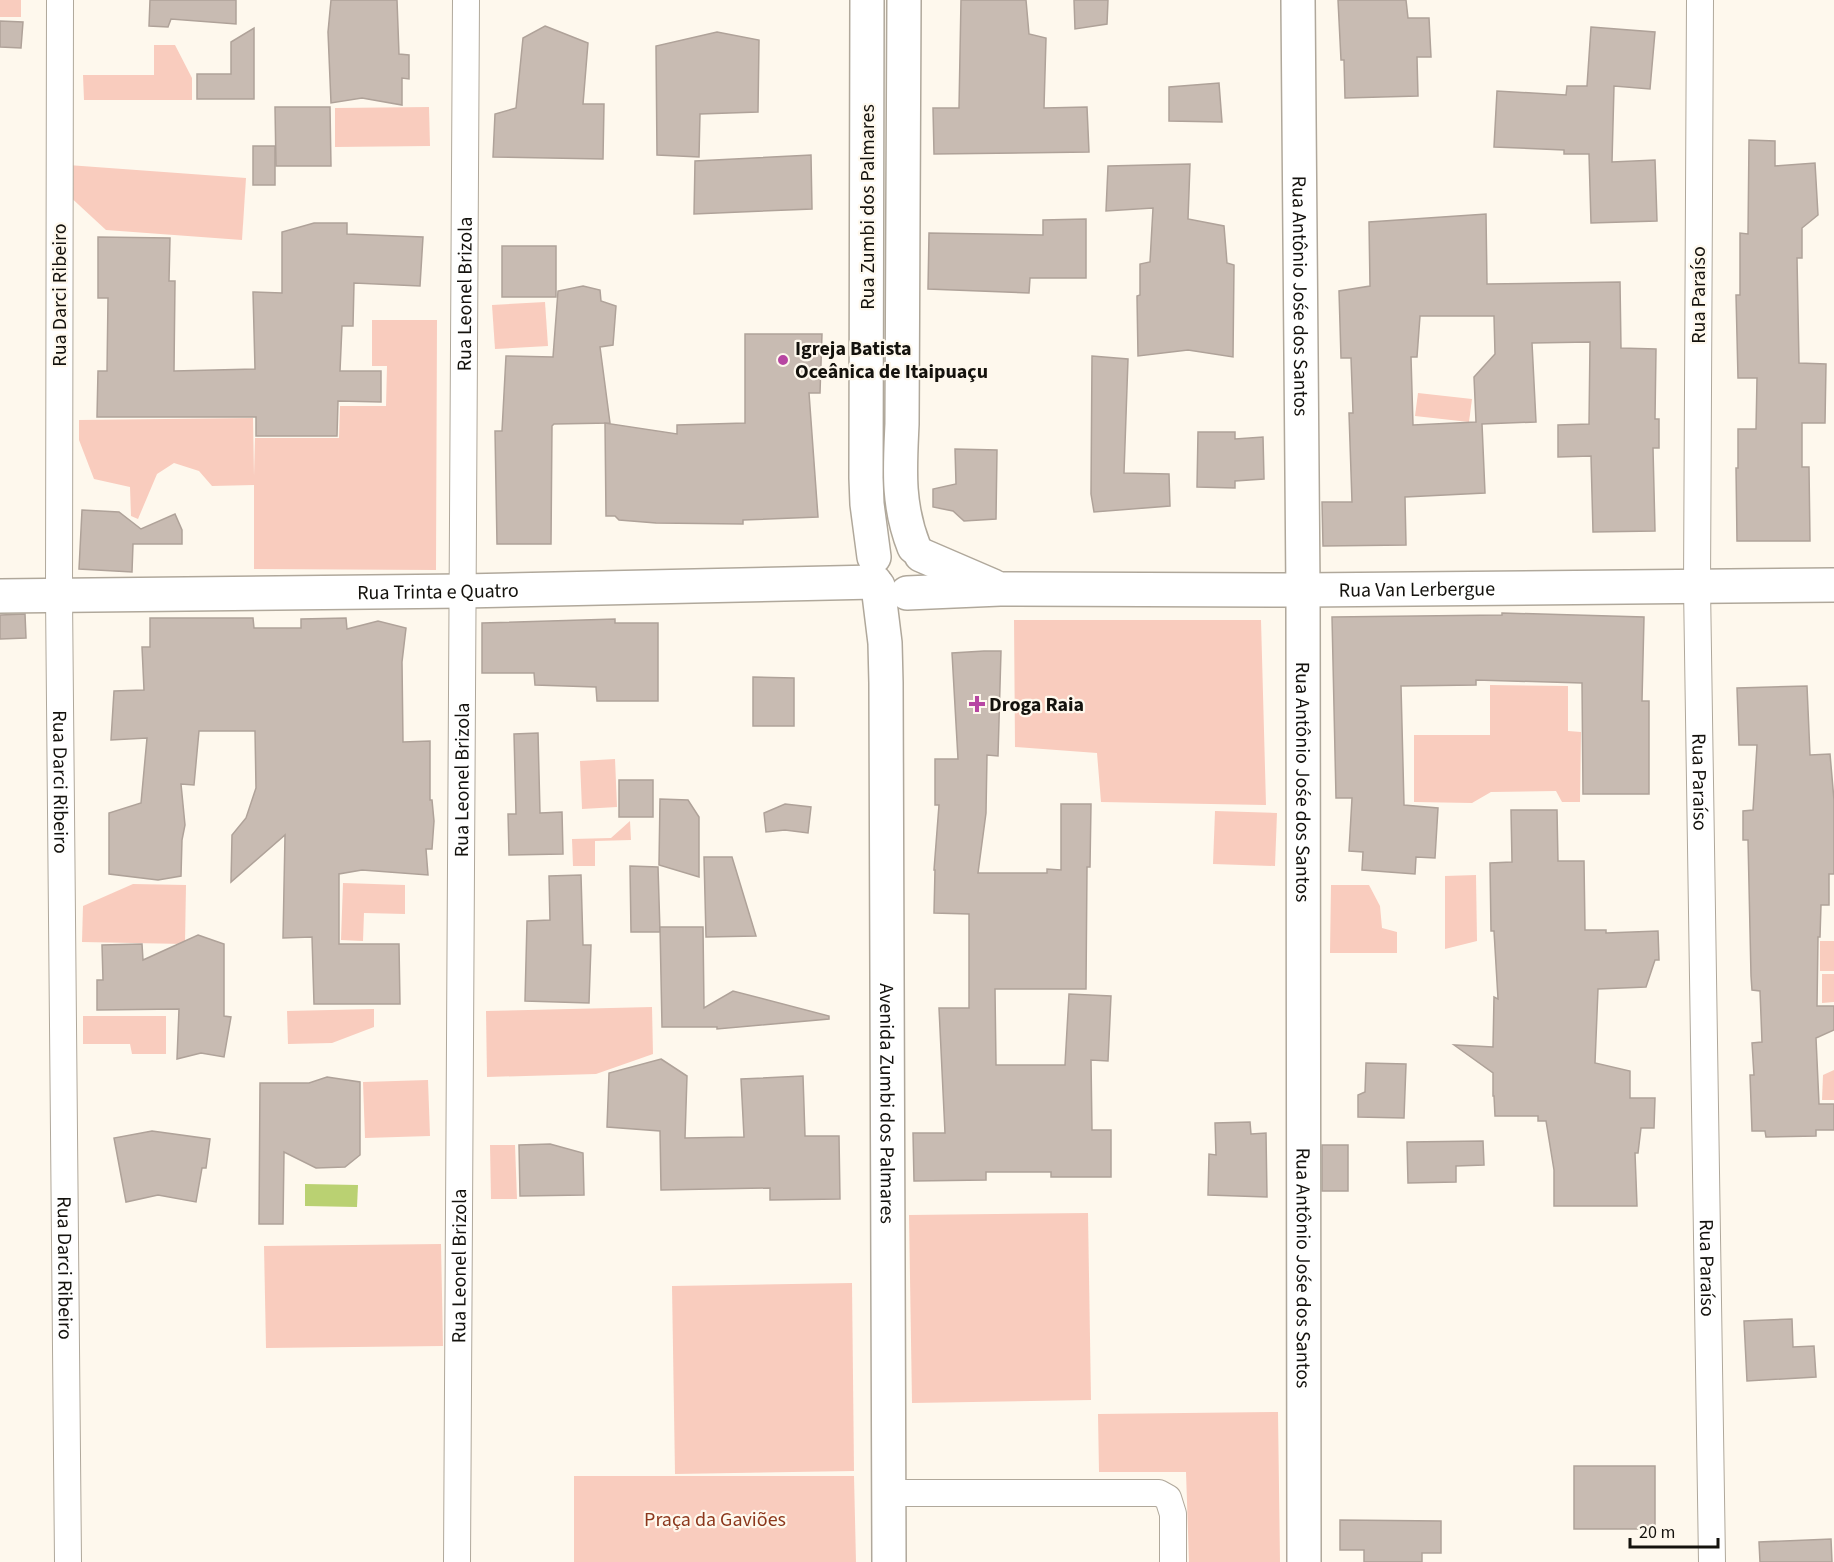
<svg xmlns="http://www.w3.org/2000/svg" width="1834" height="1562" font-family="'Source Sans 3',sans-serif">
	<style>
		.green { fill: #f9ccbe }
		.water { fill: #bad172 }
		.building { fill: #c8bbb2; stroke: #afa299; stroke-width: 1.5; fill-rule: evenodd }
		.lines { fill: none; stroke-linecap: round; stroke-linejoin: round }
		.street-casing { stroke: #b0a89b; stroke-width: 28 }
		.secondary-casing { stroke: #b0a89b; stroke-width: 36 }
		.street { stroke: #fff; stroke-width: 26 }
		.secondary { stroke: #fff; stroke-width: 33 }
		.poi-dot { fill: #b746a2; stroke: #fef8ed; stroke-width: 2 }
		.labels { text-anchor: middle; stroke-width: 4.5; stroke-linejoin: round; paint-order: stroke }
		.street-label { font-size: 20px; fill: #14120d; stroke: #fef8ed }
		.poi-label { font-size: 20px; font-weight: bold; fill: #14120d; stroke: #fef8ed; text-anchor: start }
		.park-label { font-size: 20px; fill: #8c371c; stroke: #fef8ed }
	</style>
	<rect width="100%" height="100%" fill="#fef8ed"/>
	<g class="green">
		<rect x="0" y="0" width="21" height="17"/>
		<path d="M 154,45 L 175,45 L 192,78 L 192,100 L 84,100 L 83,75 L 154,75 Z"/>
		<path d="M 429,107 L 430,146 L 335,147 L 335,108 Z"/>
		<path d="M 68,165 L 246,178 L 242,240 L 106,230 L 66,193 Z"/>
		<path d="M 545,302 L 548,346 L 495,349 L 492,305 Z"/>
		<path d="M 372,320 L 437,320 L 436,570 L 254,569 L 254,485 L 212,486 L 199,471 L 174,463 L 157,474 L 138,519 L 131,516 L 130,487 L 94,479 L 79,440 L 79,420 L 253,418 L 254,476 L 255,438 L 339,438 L 340,406 L 386,406 L 387,366 L 372,366 Z"/>
		<path d="M 1418,393 L 1472,399 L 1469,422 L 1415,416 Z"/>
		<path d="M 1014,620 L 1261,620 L 1266,805 L 1101,802 L 1097,753 L 1015,747 Z"/>
		<path d="M 1490,685 L 1568,686 L 1568,731 L 1581,732 L 1580,802 L 1562,802 L 1556,791 L 1491,792 L 1472,803 L 1414,802 L 1414,735 L 1490,735 Z"/>
		<path d="M 615,759 L 617,807 L 582,809 L 580,761 Z"/>
		<path d="M 1215,811 L 1277,813 L 1275,866 L 1213,864 Z"/>
		<path d="M 630,821 L 631,840 L 595,841 L 595,866 L 573,866 L 572,839 L 611,838 Z"/>
		<path d="M 1476,875 L 1477,941 L 1445,949 L 1445,876 Z"/>
		<path d="M 343,883 L 405,885 L 405,914 L 364,913 L 363,941 L 341,940 Z"/>
		<path d="M 133,884 L 186,885 L 185,944 L 82,942 L 83,906 Z"/>
		<path d="M 1331,885 L 1369,885 L 1380,906 L 1382,928 L 1397,932 L 1397,953 L 1330,953 Z"/>
		<rect x="1820" y="941" width="14" height="30"/>
		<path d="M 1822,974 L 1834,974 L 1834,1002 L 1822,1003 Z"/>
		<path d="M 652,1007 L 653,1054 L 596,1074 L 487,1077 L 486,1011 Z"/>
		<path d="M 374,1009 L 374,1027 L 332,1043 L 288,1044 L 287,1011 Z"/>
		<path d="M 83,1016 L 166,1016 L 166,1054 L 132,1054 L 130,1044 L 83,1044 Z"/>
		<path d="M 1834,1070 L 1834,1100 L 1822,1100 L 1823,1075 Z"/>
		<path d="M 428,1080 L 430,1136 L 365,1138 L 363,1082 Z"/>
		<path d="M 490,1145 L 515,1145 L 517,1199 L 491,1199 Z"/>
		<path d="M 1088,1213 L 1091,1400 L 912,1403 L 909,1215 Z"/>
		<path d="M 441,1244 L 443,1346 L 266,1348 L 264,1246 Z"/>
		<path d="M 852,1283 L 854,1471 L 675,1474 L 672,1286 Z"/>
		<path d="M 1278,1412 L 1280,1562 L 1189,1562 L 1186,1472 L 1099,1472 L 1098,1414 Z"/>
		<path d="M 574,1476 L 854,1476 L 856,1562 L 574,1562 Z"/>
	</g>
	<path class="water" d="M 305,1184 L 358,1185 L 357,1207 L 305,1206 Z"/>
	<g class="building">
		<path d="M 150,0 L 236,0 L 236,24 L 171,19 L 168,27 L 149,26 Z"/>
		<path d="M 331,0 L 397,0 L 399,54 L 409,55 L 409,79 L 402,78 L 402,105 L 362,98 L 331,103 L 328,32 Z"/>
		<path d="M 961,0 L 1026,0 L 1029,34 L 1046,38 L 1044,108 L 1087,107 L 1089,152 L 934,154 L 933,108 L 959,108 Z"/>
		<path d="M 1074,0 L 1108,0 L 1107,24 L 1075,29 Z"/>
		<path d="M 1338,0 L 1406,0 L 1408,18 L 1429,18 L 1431,57 L 1417,57 L 1418,96 L 1345,98 L 1344,60 L 1341,60 Z"/>
		<path d="M 0,21 L 23,22 L 21,48 L 0,47 Z"/>
		<path d="M 545,26 L 588,43 L 583,104 L 604,104 L 603,159 L 493,157 L 495,114 L 516,108 L 523,38 Z"/>
		<path d="M 1591,27 L 1655,32 L 1650,89 L 1614,86 L 1612,162 L 1655,160 L 1657,221 L 1591,223 L 1589,154 L 1564,154 L 1564,150 L 1494,147 L 1497,91 L 1566,95 L 1567,86 L 1587,86 Z"/>
		<path d="M 254,28 L 254,99 L 197,99 L 197,74 L 231,74 L 231,42 Z"/>
		<path d="M 717,32 L 759,40 L 758,112 L 700,114 L 699,157 L 657,155 L 656,46 Z"/>
		<path d="M 1219,83 L 1222,122 L 1169,121 L 1169,87 Z"/>
		<path d="M 275,107 L 330,107 L 331,166 L 276,166 Z"/>
		<path d="M 1749,140 L 1775,141 L 1775,166 L 1815,163 L 1818,215 L 1802,228 L 1802,258 L 1797,258 L 1799,363 L 1826,364 L 1825,423 L 1802,423 L 1802,467 L 1809,467 L 1810,541 L 1737,541 L 1736,468 L 1738,468 L 1738,429 L 1756,429 L 1757,378 L 1738,378 L 1736,295 L 1740,295 L 1740,233 L 1748,234 Z"/>
		<rect x="253" y="146" width="22" height="39"/>
		<path d="M 811,155 L 812,209 L 694,214 L 695,161 Z"/>
		<path d="M 1190,164 L 1188,219 L 1224,226 L 1227,263 L 1234,265 L 1233,357 L 1188,350 L 1138,356 L 1137,296 L 1140,295 L 1140,264 L 1150,262 L 1153,208 L 1106,211 L 1108,166 Z"/>
		<path d="M 1486,214 L 1487,284 L 1620,282 L 1621,348 L 1656,349 L 1655,419 L 1659,419 L 1659,448 L 1653,448 L 1655,531 L 1593,532 L 1591,456 L 1558,457 L 1558,425 L 1589,424 L 1590,342 L 1532,343 L 1536,422 L 1482,424 L 1485,493 L 1405,497 L 1406,545 L 1323,546 L 1322,502 L 1352,502 L 1349,413 L 1353,413 L 1351,358 L 1341,358 L 1339,291 L 1370,286 L 1369,222 ZM 1420,316 L 1494,316 L 1495,354 L 1474,377 L 1476,422 L 1413,425 L 1411,357 L 1417,357 Z"/>
		<path d="M 1086,219 L 1086,278 L 1030,278 L 1029,293 L 928,289 L 929,233 L 1043,235 L 1043,220 Z"/>
		<path d="M 314,223 L 347,223 L 347,234 L 423,237 L 420,286 L 354,283 L 353,326 L 342,326 L 340,371 L 381,371 L 381,402 L 338,401 L 337,436 L 256,436 L 256,417 L 97,417 L 98,371 L 107,371 L 108,298 L 98,298 L 98,237 L 170,238 L 169,281 L 175,281 L 174,371 L 255,369 L 253,292 L 282,293 L 282,232 Z"/>
		<rect x="502" y="246" width="54" height="51"/>
		<path d="M 583,286 L 600,290 L 601,301 L 616,306 L 613,345 L 600,347 L 610,423 L 554,424 L 552,426 L 551,544 L 497,544 L 495,431 L 502,431 L 506,356 L 553,357 L 558,291 Z"/>
		<path d="M 745,334 L 822,334 L 820,393 L 809,393 L 818,517 L 743,520 L 743,524 L 656,523 L 619,520 L 615,516 L 606,516 L 605,423 L 677,434 L 677,425 L 745,423 Z"/>
		<path d="M 1092,356 L 1128,359 L 1124,473 L 1169,474 L 1170,506 L 1094,512 L 1091,494 Z"/>
		<path d="M 1198,432 L 1235,432 L 1235,439 L 1263,437 L 1264,479 L 1235,481 L 1235,488 L 1197,487 Z"/>
		<path d="M 955,449 L 997,450 L 996,519 L 964,521 L 953,511 L 933,507 L 933,489 L 956,484 Z"/>
		<path d="M 82,510 L 119,512 L 141,529 L 175,514 L 182,530 L 182,544 L 133,544 L 132,572 L 79,569 Z"/>
		<path d="M 1502,613 L 1644,617 L 1642,701 L 1649,701 L 1649,794 L 1583,794 L 1582,683 L 1476,680 L 1476,685 L 1401,686 L 1404,805 L 1438,808 L 1435,858 L 1416,857 L 1415,874 L 1362,870 L 1363,852 L 1349,851 L 1352,798 L 1336,798 L 1332,617 L 1502,615 Z"/>
		<path d="M 25,614 L 26,638 L 0,639 L 0,615 Z"/>
		<path d="M 150,618 L 253,618 L 254,628 L 301,628 L 301,619 L 346,618 L 347,629 L 378,621 L 406,628 L 402,662 L 403,742 L 430,741 L 430,800 L 432,800 L 434,821 L 432,849 L 426,849 L 428,875 L 362,870 L 339,874 L 339,944 L 399,944 L 400,1004 L 314,1004 L 312,937 L 283,938 L 285,835 L 231,882 L 232,835 L 246,818 L 256,788 L 255,731 L 199,731 L 194,785 L 181,784 L 185,825 L 182,840 L 181,876 L 158,880 L 109,874 L 109,813 L 141,803 L 147,738 L 111,740 L 114,691 L 144,690 L 142,647 L 150,647 Z"/>
		<path d="M 615,619 L 615,623 L 658,623 L 658,701 L 597,701 L 596,687 L 535,685 L 534,673 L 482,673 L 482,623 Z"/>
		<path d="M 984,651 L 1001,651 L 998,756 L 987,755 L 986,813 L 978,873 L 1047,873 L 1047,869 L 1061,870 L 1061,804 L 1091,804 L 1090,867 L 1087,867 L 1086,989 L 995,989 L 996,1065 L 1065,1065 L 1069,994 L 1111,996 L 1108,1061 L 1091,1060 L 1092,1130 L 1111,1130 L 1111,1177 L 1051,1177 L 1051,1172 L 986,1172 L 986,1180 L 914,1181 L 913,1133 L 945,1133 L 939,1008 L 969,1008 L 969,914 L 934,913 L 935,870 L 934,870 L 939,805 L 935,805 L 935,759 L 958,759 L 952,653 Z"/>
		<path d="M 753,677 L 794,678 L 794,726 L 753,726 Z"/>
		<path d="M 1807,686 L 1810,755 L 1830,754 L 1834,800 L 1834,874 L 1829,874 L 1829,905 L 1821,905 L 1820,937 L 1818,937 L 1817,1006 L 1834,1006 L 1834,1030 L 1816,1038 L 1819,1104 L 1834,1104 L 1834,1130 L 1816,1130 L 1816,1136 L 1766,1137 L 1765,1131 L 1752,1131 L 1750,1075 L 1754,1075 L 1752,1043 L 1762,1042 L 1760,991 L 1752,990 L 1751,976 L 1748,840 L 1743,840 L 1743,811 L 1753,810 L 1757,745 L 1739,745 L 1737,688 Z"/>
		<path d="M 538,733 L 540,813 L 562,812 L 563,854 L 509,855 L 508,814 L 516,814 L 514,734 Z"/>
		<rect x="619" y="780" width="34" height="37"/>
		<path d="M 660,799 L 688,800 L 699,817 L 699,877 L 659,865 Z"/>
		<path d="M 785,804 L 811,807 L 808,833 L 785,830 L 766,832 L 764,813 Z"/>
		<path d="M 1511,810 L 1557,810 L 1558,861 L 1584,861 L 1585,930 L 1606,930 L 1606,933 L 1658,931 L 1659,960 L 1655,960 L 1646,987 L 1598,989 L 1595,1063 L 1630,1071 L 1630,1098 L 1655,1098 L 1654,1128 L 1641,1128 L 1638,1153 L 1635,1153 L 1637,1206 L 1554,1206 L 1554,1170 L 1546,1121 L 1538,1121 L 1538,1116 L 1495,1116 L 1494,1096 L 1493,1096 L 1493,1073 L 1454,1045 L 1493,1047 L 1494,997 L 1498,999 L 1494,931 L 1491,931 L 1490,863 L 1512,862 Z"/>
		<path d="M 704,857 L 732,857 L 756,936 L 706,937 Z"/>
		<path d="M 630,866 L 658,867 L 660,932 L 631,932 Z"/>
		<path d="M 581,875 L 583,945 L 591,945 L 589,1003 L 525,1001 L 527,921 L 550,920 L 549,876 Z"/>
		<path d="M 660,927 L 703,927 L 704,1008 L 733,991 L 829,1016 L 829,1019 L 717,1029 L 717,1027 L 662,1027 Z"/>
		<path d="M 198,935 L 224,944 L 224,1016 L 231,1017 L 224,1057 L 201,1053 L 177,1059 L 179,1009 L 97,1010 L 97,980 L 103,980 L 102,945 L 142,944 L 143,960 Z"/>
		<path d="M 661,1059 L 687,1076 L 685,1138 L 744,1137 L 741,1079 L 803,1076 L 805,1136 L 839,1136 L 840,1199 L 770,1200 L 770,1188 L 661,1190 L 660,1131 L 607,1127 L 609,1073 Z"/>
		<path d="M 1366,1063 L 1406,1064 L 1404,1118 L 1358,1117 L 1358,1095 L 1365,1092 Z"/>
		<path d="M 327,1077 L 360,1082 L 360,1155 L 345,1167 L 316,1168 L 284,1152 L 283,1224 L 259,1224 L 260,1083 L 309,1083 Z"/>
		<path d="M 1250,1122 L 1251,1134 L 1266,1133 L 1267,1197 L 1208,1195 L 1209,1154 L 1216,1155 L 1215,1123 Z"/>
		<path d="M 152,1131 L 210,1139 L 206,1168 L 202,1168 L 196,1202 L 158,1195 L 126,1202 L 114,1138 Z"/>
		<path d="M 1483,1141 L 1484,1165 L 1456,1166 L 1456,1182 L 1408,1183 L 1407,1142 Z"/>
		<path d="M 550,1144 L 583,1153 L 584,1195 L 520,1196 L 519,1145 Z"/>
		<rect x="1322" y="1145" width="26" height="46"/>
		<path d="M 1792,1319 L 1793,1347 L 1814,1346 L 1816,1377 L 1747,1381 L 1744,1321 Z"/>
		<rect x="1574" y="1466" width="81" height="63"/>
		<path d="M 1340,1520 L 1441,1521 L 1441,1553 L 1422,1553 L 1422,1562 L 1364,1562 L 1364,1550 L 1340,1550 Z"/>
		<path d="M 1831,1539 L 1832,1562 L 1760,1562 L 1759,1542 Z"/>
	</g>
	<g class="lines">
		<defs>
			<g id="street">
				<path id="s1" d="M 60,0 L 59,596 L 68,1562"/>
				<path id="s2" d="M 1700,0 L 1697,587 L 1712,1562"/>
				<path d="M 889,1493 L 1159,1493 L 1168,1498 L 1173,1514 L 1173,1562"/>
				<path id="s3" d="M 457,1562 L 466,0"/>
			</g>
			<g id="secondary">
				<path d="M 867,0 L 866,478 L 867,504 L 874,557"/>
				<path d="M 904,0 L 902,424 C 900,468 897,504 914,547"/>
				<path id="s4" d="M 1298,0 L 1303,590 L 1304,1562"/>
				<path d="M 921,555 L 993,586"/>
				<path id="s5" d="M 878,586 L 885,643 L 886,683 L 889,1562"/>
				<path id="s6" d="M 907,593 L 1000,589 L 1303,590 L 1834,585"/>
				<path id="s7" d="M 0,596 L 463,591 L 875,582"/>
			</g>
		</defs>
		<use href="#street" class="street-casing"/>
		<use href="#secondary" class="secondary-casing"/>
		<use href="#street" class="street"/>
		<use href="#secondary" class="secondary"/>
	</g>
	<g class="poi-dot">
		<circle cx="783" cy="360" r="6"/>
		<path d="M974 695h6v6h6v6h-6v6h-6v-6h-6v-6h6z"/>
	</g>
	<g class="labels">
		<g class="street-label">
			<text transform="translate(867 207) rotate(-90)" y="7">Rua Zumbi dos Palmares</text>
			<text transform="translate(59 295) rotate(-90)" y="7">Rua Darci Ribeiro</text>
			<text dy="7" stroke="none"><textPath href="#s3" startOffset="1268">Rua Leonel Brizola</textPath></text>
			<text dy="7" stroke="none"><textPath href="#s4" startOffset="296">Rua Antônio Jośe dos Santos</textPath></text>
			<text transform="translate(1698 295) rotate(-90)" y="7">Rua Paraíso</text>
			<text dy="7" stroke="none"><textPath href="#s6" startOffset="510">Rua Van Lerbergue</textPath></text>
			<text dy="7" stroke="none"><textPath href="#s7" startOffset="438">Rua Trinta e Quatro</textPath></text>
			<text dy="7" stroke="none"><textPath href="#s1" startOffset="782">Rua Darci Ribeiro</textPath></text>
			<text dy="7" stroke="none"><textPath href="#s3" startOffset="782">Rua Leonel Brizola</textPath></text>
			<text dy="7" stroke="none"><textPath href="#s4" startOffset="782">Rua Antônio Jośe dos Santos</textPath></text>
			<text dy="7" stroke="none"><textPath href="#s2" startOffset="782">Rua Paraíso</textPath></text>
			<text dy="7" stroke="none"><textPath href="#s5" startOffset="518">Avenida Zumbi dos Palmares</textPath></text>
			<text dy="7" stroke="none"><textPath href="#s1" startOffset="1268">Rua Darci Ribeiro</textPath></text>
			<text dy="7" stroke="none"><textPath href="#s3" startOffset="296">Rua Leonel Brizola</textPath></text>
			<text dy="7" stroke="none"><textPath href="#s4" startOffset="1268">Rua Antônio Jośe dos Santos</textPath></text>
			<text dy="7" stroke="none"><textPath href="#s2" startOffset="1268">Rua Paraíso</textPath></text>
		</g>
		<g class="poi-label">
			<text x="795" y="355">Igreja Batista<tspan x="795" dy="23">Oceânica de Itaipuaçu</tspan></text>
			<text x="989" y="711">Droga Raia</text>
		</g>
		<g class="park-label">
			<text x="715" y="1526">Praça da Gaviões</text>
		</g>
	</g>
	<path d="M1630 1538v9h88v-9" fill="none" stroke="#14120d" stroke-width="3"/>
	<text x="1639" y="1538" font-size="18" fill="#14120d" stroke="#fef8ed" stroke-width="4.5" paint-order="stroke">20 m</text>
</svg>
